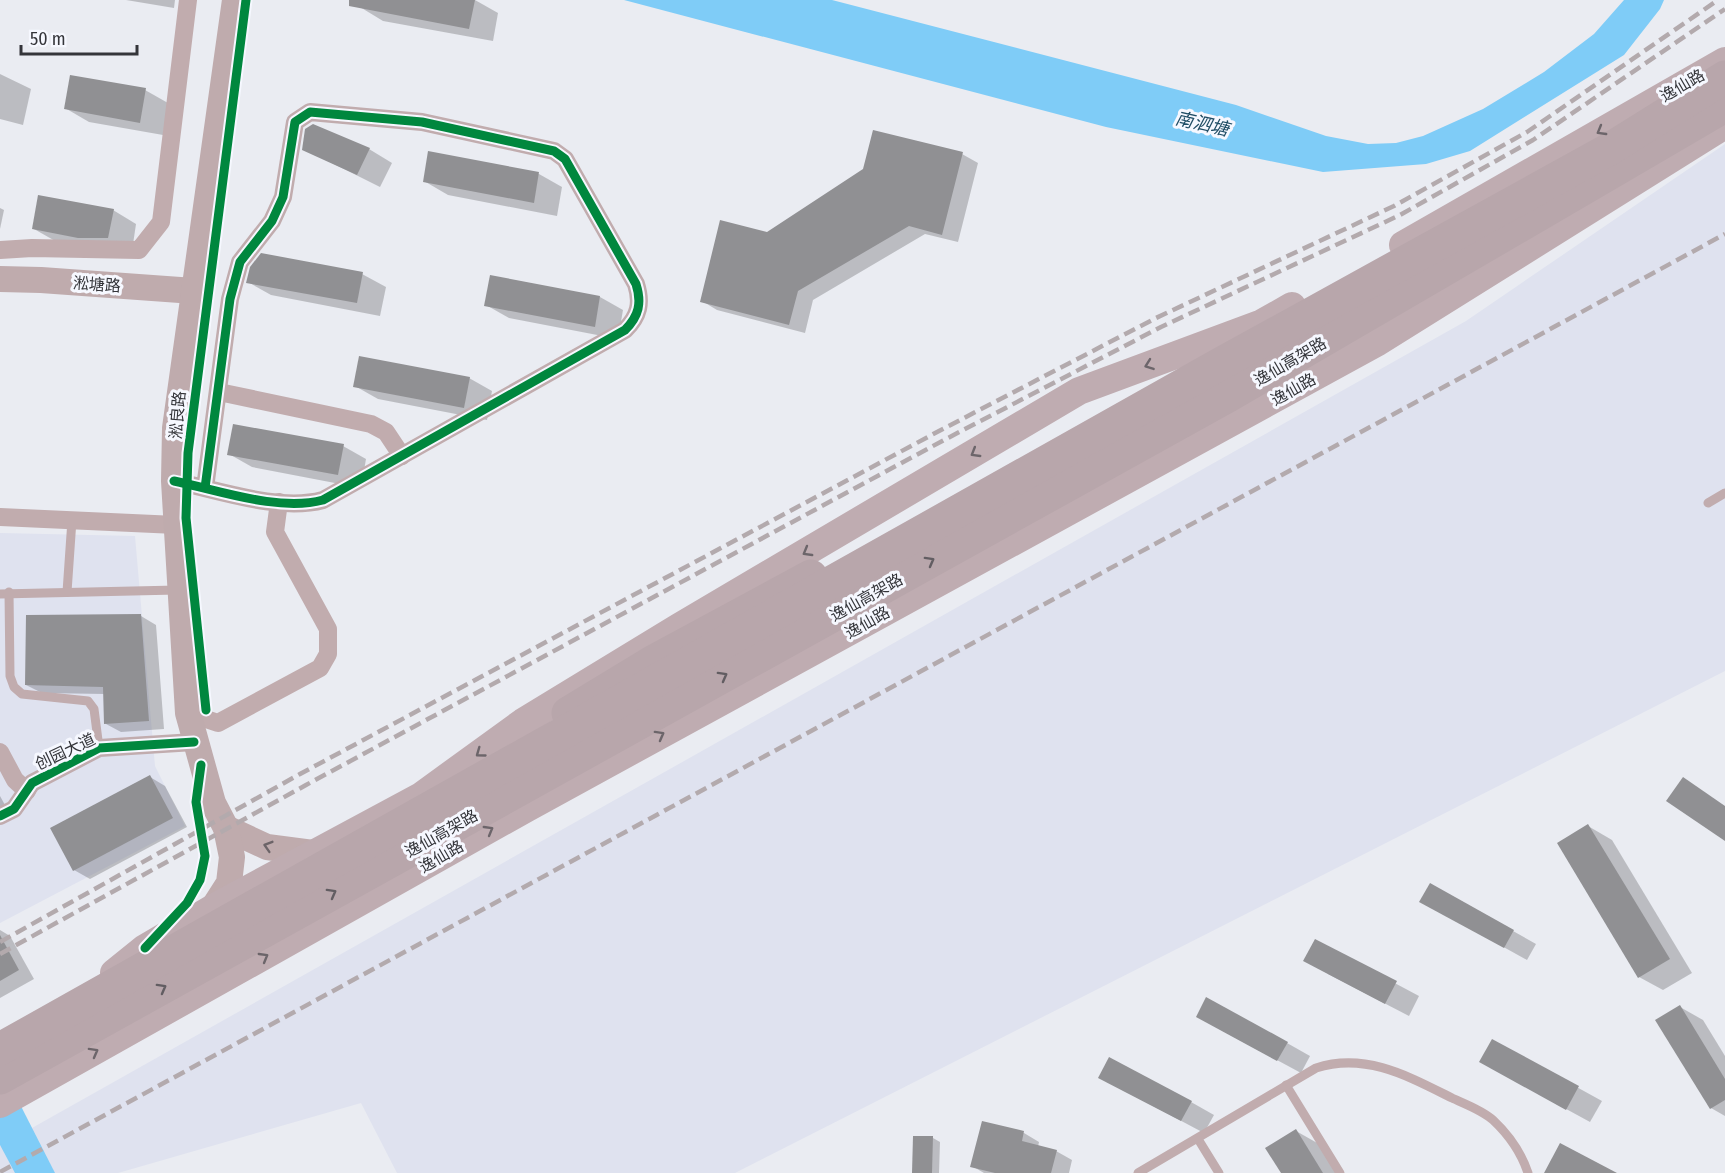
<svg xmlns="http://www.w3.org/2000/svg" width="1725" height="1173" font-family="'Fira Sans Condensed','Noto Sans SC',sans-serif">
	<style>
		.built { fill: #dfe2ef }
		.water { fill: #7fccf7 }
		.shadow { fill: #0003 }
		.building { fill: #909093 }
		.lines { fill: none; stroke-linecap: round; stroke-linejoin: round }
		.lane { stroke: #c1acae; stroke-width: 9 }
		.street { stroke: #c1acae; stroke-width: 18 }
		.secondary { stroke: #bfabad; stroke-width: 26 }
		.primary { stroke: #bfacb1; stroke-width: 28 }
		.highway { stroke: #b8a6ab; stroke-width: 33 }
		.rail { stroke: #b3aaad; stroke-width: 4.5; stroke-dasharray: 12 6; stroke-linecap: butt }
		.highway-bridge { stroke: #b8a6ab; stroke-width: 33 }
		.cycleway-casing { stroke: #f6f8ff; stroke-width: 13 }
		.cycleway { stroke: #00873e; stroke-width: 9 }
		.oneway { stroke: #6c656a }
		.oneway2 { stroke: #625d62 }
		.oneway3 { stroke: #6c6468 }
		.labels { text-anchor: middle; stroke-width: 6; stroke-linejoin: round; paint-order: stroke }
		.street-label { font-size: 16px; fill: #34353a; stroke: #f6f8ff }
		.water-label { font-size: 18px; font-style: italic; fill: #204d65; stroke: #f6f8ff }
	</style>
	<rect width="100%" height="100%" fill="#eaecf2"/>
	<g class="built">
		<path d="M 1725,144 L 1725,671 L 735,1173 L 397,1173 L 361,1103 L 118,1173 L 0,1173 L 0,1146 L 1466,321 Z"/>
		<path d="M 0,533 L 135,536 L 155,766 L 185,826 L 0,923 Z"/>
	</g>
	<g class="water">
		<path d="M 624,0 L 832,0 L 1236,105 L 1326,136 L 1368,144 L 1396,143 L 1423,136 L 1483,109 L 1544,72 L 1594,34 L 1624,0 L 1664,0 L 1660,9 L 1624,55 L 1470,151 L 1426,164 L 1323,172 L 1106,127 Z"/>
		<path d="M 0,1065 L 55,1173 L 15,1173 L 0,1145 Z"/>
	</g>
	<g class="shadow">
		<path d="M 126,0 L 175,0 L 174,8 Z"/>
		<path d="M 362,0 L 475,0 L 498,13 L 493,41 L 383,21 L 360,7 Z"/>
		<path d="M 0,74 L 31,89 L 23,125 L 0,119 Z"/>
		<path d="M 145,90 L 168,103 L 163,135 L 89,122 L 65,108 Z"/>
		<path d="M 313,125 L 369,149 L 392,163 L 380,187 L 304,149 Z"/>
		<path d="M 430,153 L 539,174 L 562,187 L 557,216 L 448,195 L 424,181 Z"/>
		<path d="M 962,154 L 978,163 L 958,242 L 925,234 L 813,300 L 805,333 L 717,310 L 702,301 Z"/>
		<path d="M 0,208 L 4,210 L 0,229 Z"/>
		<path d="M 113,210 L 136,224 L 132,251 L 57,242 L 34,229 Z"/>
		<path d="M 362,274 L 386,287 L 380,316 L 271,295 L 248,282 Z"/>
		<path d="M 491,276 L 600,297 L 623,310 L 618,339 L 509,318 L 486,305 Z"/>
		<path d="M 469,378 L 492,391 L 487,420 L 378,399 L 355,386 Z"/>
		<path d="M 343,446 L 366,459 L 361,488 L 252,467 L 229,454 Z"/>
		<path d="M 141,616 L 156,625 L 164,729 L 121,732 L 106,724 L 105,694 L 42,693 L 26,685 Z"/>
		<path d="M 150,777 L 165,786 L 187,827 L 90,879 L 74,870 Z"/>
		<path d="M 0,796 L 5,805 L 0,808 Z"/>
		<path d="M 1588,826 L 1612,840 L 1692,973 L 1663,990 L 1639,977 Z"/>
		<path d="M 1444,914 L 1513,931 L 1536,944 L 1527,960 Z"/>
		<path d="M 0,930 L 10,936 L 34,979 L 0,998 Z"/>
		<path d="M 1316,941 L 1419,996 L 1409,1016 L 1328,974 Z"/>
		<path d="M 1680,1007 L 1703,1020 L 1725,1056 L 1725,1116 L 1711,1108 Z"/>
		<path d="M 1221,1030 L 1287,1043 L 1310,1056 L 1301,1073 Z"/>
		<path d="M 1493,1041 L 1602,1101 L 1590,1122 L 1504,1075 Z"/>
		<path d="M 1123,1090 L 1191,1102 L 1214,1115 L 1204,1133 Z"/>
		<path d="M 983,1122 L 1024,1133 L 1039,1142 L 1038,1147 L 1056,1151 L 1072,1160 L 1069,1173 L 984,1173 L 972,1166 Z"/>
		<path d="M 1296,1131 L 1319,1144 L 1337,1173 L 1283,1173 Z"/>
		<path d="M 915,1137 L 933,1138 L 940,1142 L 939,1173 L 913,1173 Z"/>
	</g>
	<g class="building">
		<path d="M 349,0 L 475,0 L 469,29 L 349,6 Z"/>
		<path d="M 70,75 L 146,88 L 140,123 L 64,109 Z"/>
		<path d="M 313,124 L 370,148 L 357,175 L 302,150 L 305,129 Z"/>
		<path d="M 873,130 L 963,152 L 942,235 L 909,226 L 798,291 L 789,325 L 700,302 L 720,220 L 767,232 L 863,169 Z"/>
		<path d="M 428,151 L 539,172 L 534,203 L 423,182 Z"/>
		<path d="M 38,195 L 114,209 L 108,238 L 78,238 L 32,229 Z"/>
		<path d="M 261,253 L 363,272 L 357,303 L 246,283 L 250,267 Z"/>
		<path d="M 490,275 L 600,296 L 595,327 L 484,306 Z"/>
		<path d="M 359,356 L 470,377 L 464,408 L 353,387 Z"/>
		<path d="M 233,424 L 344,444 L 338,475 L 227,455 Z"/>
		<path d="M 141,614 L 149,721 L 104,724 L 103,687 L 25,685 L 26,615 Z"/>
		<path d="M 150,775 L 173,818 L 73,871 L 50,828 Z"/>
		<path d="M 1683,777 L 1725,806 L 1725,841 L 1666,801 Z"/>
		<path d="M 1588,824 L 1670,959 L 1638,978 L 1557,843 Z"/>
		<path d="M 1430,883 L 1514,930 L 1504,948 L 1419,902 Z"/>
		<path d="M 0,935 L 19,970 L 0,981 Z"/>
		<path d="M 1315,939 L 1397,981 L 1385,1004 L 1303,961 Z"/>
		<path d="M 1206,997 L 1288,1042 L 1277,1061 L 1196,1017 Z"/>
		<path d="M 1680,1005 L 1725,1079 L 1725,1100 L 1710,1109 L 1655,1020 Z"/>
		<path d="M 1492,1039 L 1579,1086 L 1566,1110 L 1479,1062 Z"/>
		<path d="M 1109,1057 L 1192,1101 L 1181,1121 L 1098,1078 Z"/>
		<path d="M 982,1121 L 1024,1131 L 1022,1141 L 1057,1150 L 1051,1173 L 995,1173 L 970,1167 Z"/>
		<path d="M 1296,1129 L 1323,1173 L 1281,1173 L 1265,1148 Z"/>
		<path d="M 913,1136 L 933,1136 L 932,1173 L 912,1173 Z"/>
		<path d="M 1560,1143 L 1617,1173 L 1544,1173 Z"/>
	</g>
	<g class="lines">
		<g class="lane">
			<path d="M 1708,503 L 1725,493"/>
			<path d="M 9,592 L 10,676 L 14,687 L 22,694 L 88,701 L 94,709 L 99,748"/>
			<path d="M 67,592 L 72,520"/>
			<path d="M 0,594 L 177,590"/>
			<path d="M 1286,1085 L 1340,1173"/>
			<path d="M 1198,1139 L 1219,1173"/>
			<path d="M 1138,1173 L 1316,1068 C 1365,1052 1408,1076 1452,1098 C 1465,1104 1482,1110 1493,1120 C 1509,1135 1521,1152 1528,1173"/>
		</g>
		<g class="street">
			<path d="M 0,250 L 32,248 L 139,250 L 161,222 L 188,0"/>
			<path d="M 219,392 L 371,424 L 386,432 L 402,456"/>
			<path d="M 174,481 C 218,490 279,512 323,500 L 625,330 C 639,316 642,303 636,284 L 565,159 L 554,151 L 422,122 L 310,112 L 295,122 L 283,197 L 272,221 L 240,262 L 230,299 L 205,488"/>
			<path d="M 0,517 L 176,525"/>
			<path d="M 188,713 L 218,723 L 320,668 L 328,654 L 328,629 L 275,532 L 279,502"/>
			<path d="M 0,752 L 15,780 L 27,791"/>
			<path d="M 0,816 L 14,809 L 32,783 L 99,748 L 194,742"/>
		</g>
		<g class="secondary">
			<path d="M 0,279 L 41,280 L 194,291"/>
			<path d="M 226,828 L 267,847 L 313,853"/>
			<path d="M 213,908 L 229,883 L 232,857 L 226,828 L 213,803 L 188,713 L 174,481 L 175,428 L 235,0"/>
		</g>
		<g class="primary">
			<path d="M 1403,245 L 1725,61"/>
			<path d="M 114,973 L 145,948 L 213,908 L 421,796 L 523,722 L 679,627 L 1079,391 L 1262,323 L 1292,306"/>
			<path d="M 0,1104 L 527,808 L 1378,342 L 1725,125"/>
		</g>
		<g class="highway">
			<path d="M 568,713 L 652,662 L 811,576"/>
			<path d="M 0,1078 L 1228,396 L 1725,106"/>
		</g>
		<g class="rail">
			<path d="M 0,942 L 300,774 L 939,431 L 1156,318 L 1394,206 L 1527,132 L 1718,0"/>
			<path d="M 0,954 L 306,785 L 944,440 L 1161,327 L 1400,215 L 1533,140 L 1725,9"/>
			<path d="M 0,1172 L 1725,234"/>
		</g>
		<path class="highway-bridge" d="M 0,1049 L 1222,363 L 1608,150 L 1725,77"/>
		<defs>
			<g id="cycleway">
				<path d="M 174,481 C 218,490 279,512 323,500 L 625,330 C 639,316 642,303 636,284 L 565,159 L 554,151 L 422,122 L 310,112 L 295,122 L 283,197 L 272,221 L 240,262 L 230,299 L 205,488"/>
				<path d="M 206,710 L 186,518 L 188,453 L 246,0"/>
				<path d="M 0,816 L 14,809 L 32,783 L 99,748 L 194,742"/>
				<path d="M 145,948 L 187,903 L 200,880 L 205,856 L 196,802 L 201,765"/>
			</g>
		</defs>
		<use href="#cycleway" class="cycleway-casing"/>
		<use href="#cycleway" class="cycleway"/>
	</g>
	<defs><path id="oneway-chevron" d="M-2-3.5L2.5 0L-2 3.5" fill="none" stroke-width="1.6" stroke-linecap="round" stroke-linejoin="round" transform="scale(1.5)"/></defs>
	<g class="oneway">
		<use href="#oneway-chevron" transform="translate(1601 131) rotate(150)"/>
		<use href="#oneway-chevron" transform="translate(1149 365) rotate(160)"/>
		<use href="#oneway-chevron" transform="translate(975 453) rotate(149)"/>
		<use href="#oneway-chevron" transform="translate(807 552) rotate(150)"/>
		<use href="#oneway-chevron" transform="translate(660 735) rotate(-29)"/>
		<use href="#oneway-chevron" transform="translate(480 753) rotate(144)"/>
		<use href="#oneway-chevron" transform="translate(489 830) rotate(-30)"/>
		<use href="#oneway-chevron" transform="translate(264 957) rotate(-30)"/>
		<use href="#oneway-chevron" transform="translate(94 1052) rotate(-29)"/>
	</g>
	<g class="oneway2">
		<use href="#oneway-chevron" transform="translate(930 561) rotate(-29)"/>
		<use href="#oneway-chevron" transform="translate(723 676) rotate(-29)"/>
		<use href="#oneway-chevron" transform="translate(332 893) rotate(-29)"/>
		<use href="#oneway-chevron" transform="translate(162 988) rotate(-29)"/>
	</g>
	<use class="oneway3" href="#oneway-chevron" transform="translate(268 846) rotate(-163)"/>
	<g class="labels">
		<g class="street-label">
			<text transform="translate(1682 85) rotate(-30)" y="6">逸仙路</text>
			<text transform="translate(97 284) rotate(4)" y="6">淞塘路</text>
			<text transform="translate(1290 361) rotate(-30)" y="6">逸仙高架路</text>
			<text transform="translate(1293 389) rotate(-29)" y="6">逸仙路</text>
			<text transform="translate(177 415) rotate(-85)" y="6">淞良路</text>
			<text transform="translate(866 597) rotate(-29)" y="6">逸仙高架路</text>
			<text transform="translate(867 622) rotate(-29)" y="6">逸仙路</text>
			<text transform="translate(65 751) rotate(-25)" y="6">创园大道</text>
			<text transform="translate(441 833) rotate(-29)" y="6">逸仙高架路</text>
			<text transform="translate(441 856) rotate(-30)" y="6">逸仙路</text>
		</g>
		<g class="water-label">
			<text transform="translate(1202 124) rotate(13)" y="6">南泗塘</text>
		</g>
	</g>
	<path d="M21 45v9h116v-9" fill="none" stroke="#34353a" stroke-width="3"/>
	<text x="30" y="45" font-size="18" fill="#34353a" stroke="#f6f8ff" stroke-width="4.5" paint-order="stroke">50 m</text>
</svg>
